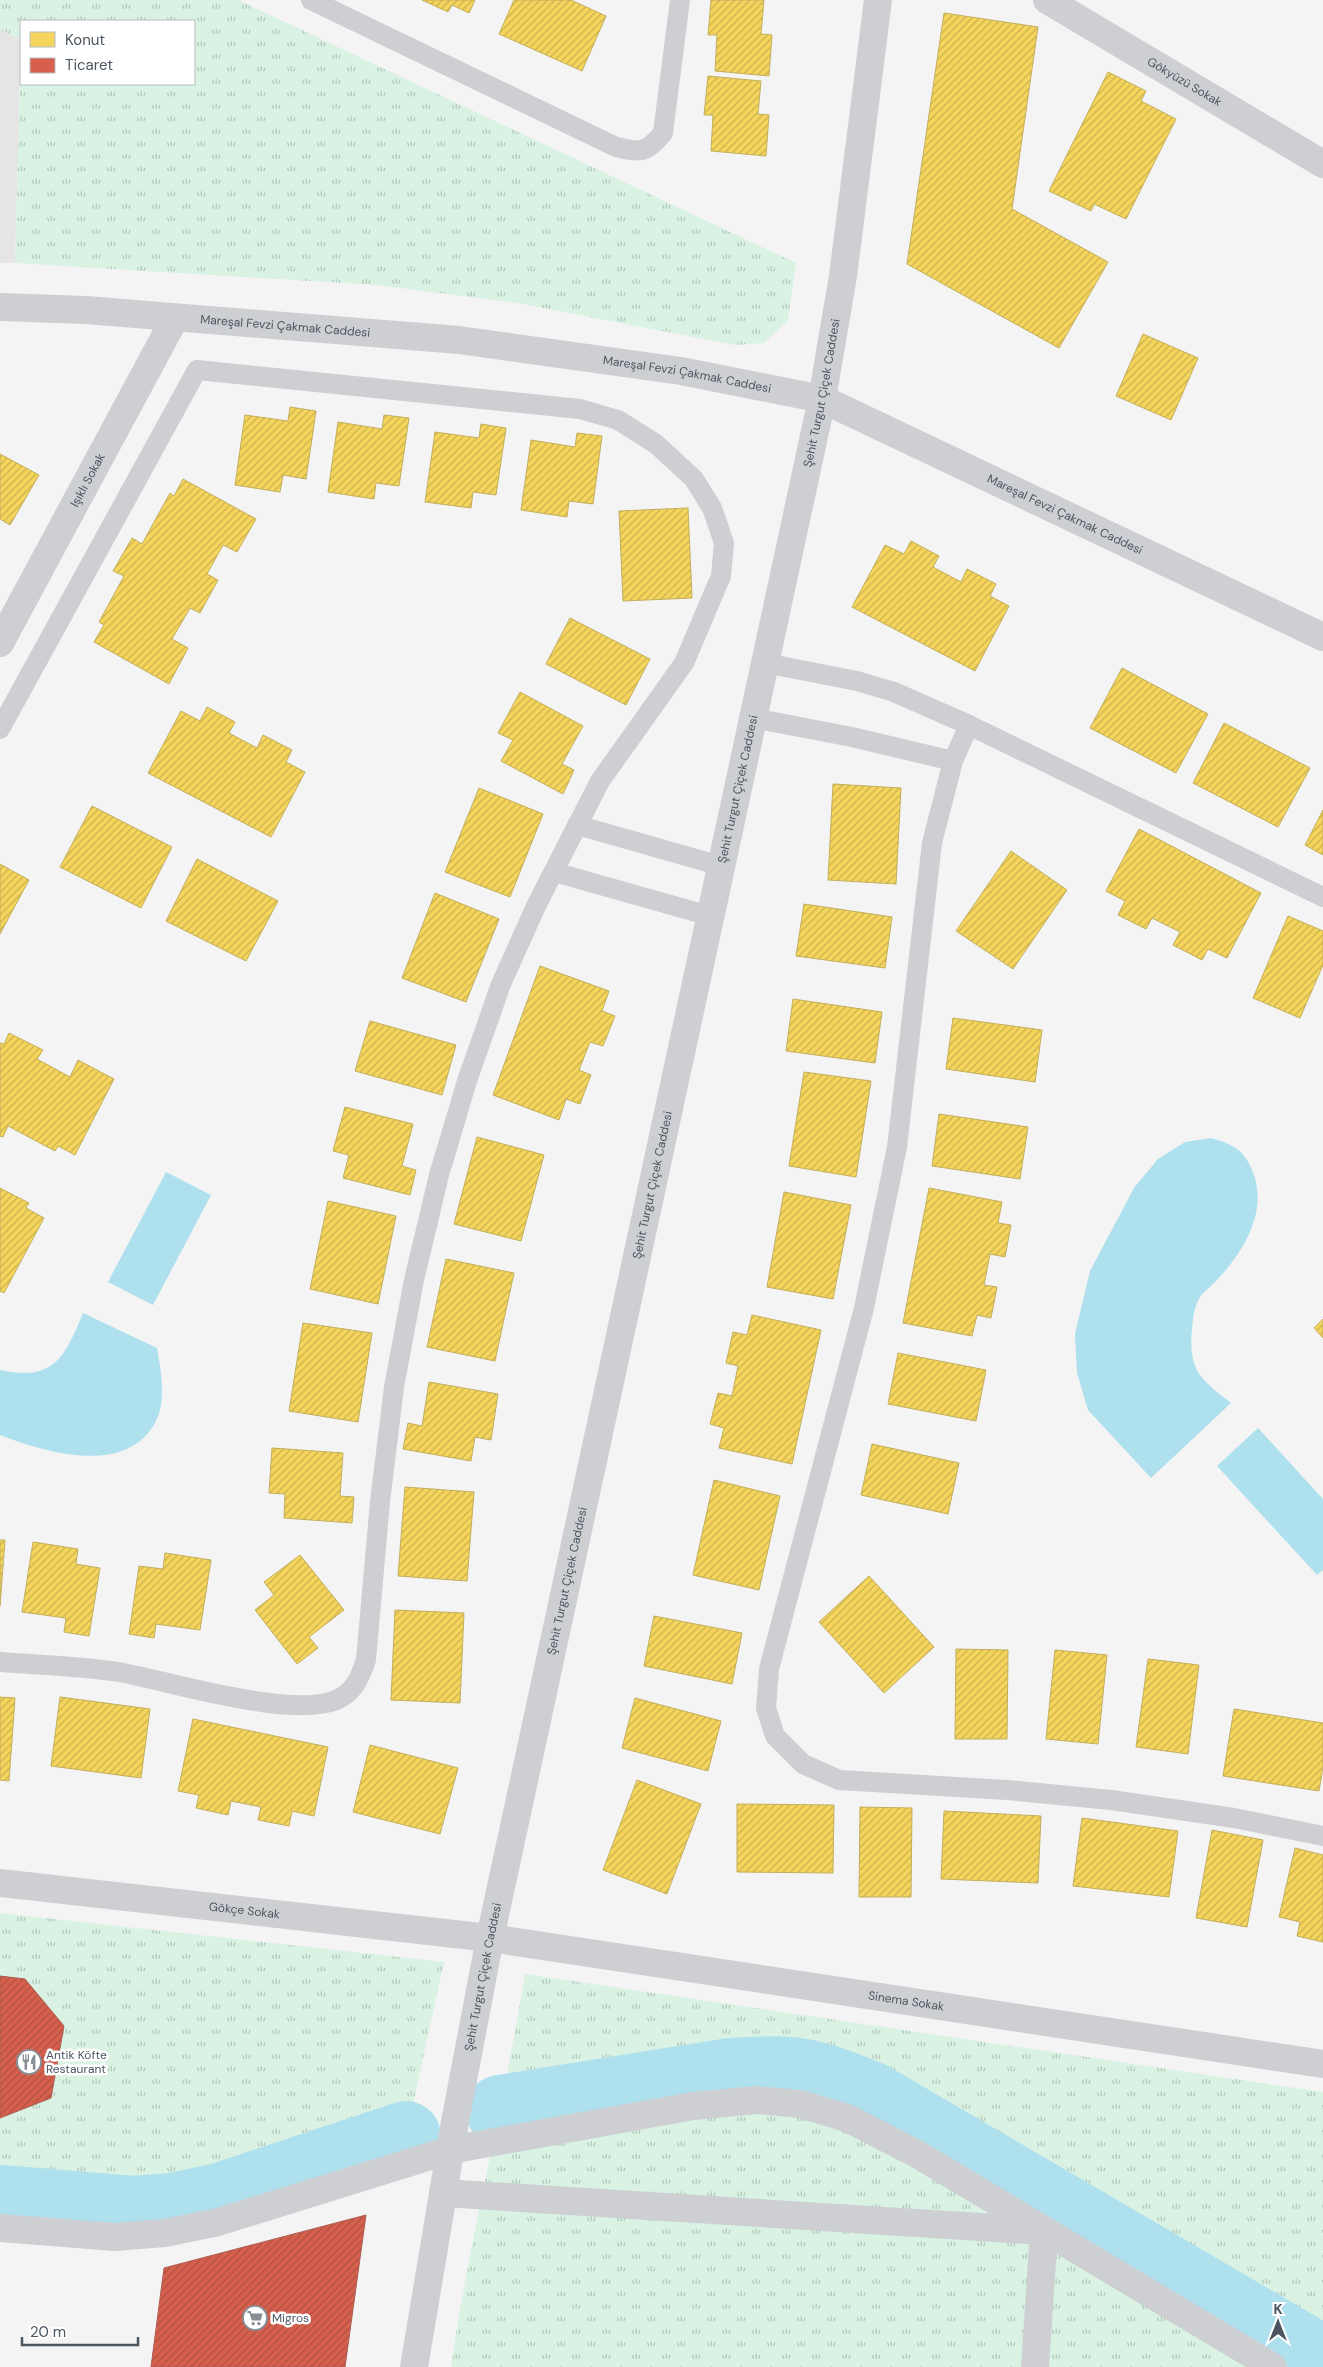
<svg xmlns="http://www.w3.org/2000/svg" width="1323" height="2367" font-family="'DM Sans',sans-serif">
	<style>
		.education { fill: #e6e5e6 }
		.grass { fill: url(#grass-tufts); fill-rule: evenodd }
		.water { fill: #afe0ee }
		.homes { fill: url(#homes-hatch); stroke: #c2af5d }
		.shops { fill: url(#shops-hatch); stroke: #ac5d53 }
		.lines { fill: none; stroke-linecap: round; stroke-linejoin: round }
		.river { stroke: #afe0ee; stroke-width: 70 }
		.service { stroke: #cdcfd2; stroke-width: 20 }
		.minor { stroke: #cdcfd2; stroke-width: 28 }
		.tertiary { stroke: #cdcfd2; stroke-width: 28 }
		.labels { text-anchor: middle; stroke-width: 5; stroke-linejoin: round; paint-order: stroke }
		.street-label { font-size: 12px; fill: #4a5560; stroke: #fff }
		.poi-label { font-size: 12px; fill: #4a5560; stroke: #fff; text-anchor: start }
	</style>
	<defs>
		<pattern id="grass-tufts" width="24" height="20" patternUnits="userSpaceOnUse" patternTransform="scale(1.25)"><rect width="24" height="20" fill="#d9f2e3"/><path d="M3 7l-1-3M5 7V3M7 7l1-3M15 17l-1-3M17 17v-4M19 17l1-3" fill="none" stroke="#b2c7bb"/></pattern>
		<pattern id="homes-hatch" width="6" height="6" patternUnits="userSpaceOnUse" patternTransform="scale(1.25)"><rect width="6" height="6" fill="#f6d55c"/><path d="M-1 1l2-2M0 6l6-6M5 7l2-2" fill="none" stroke="#c9b04f"/></pattern>
		<pattern id="shops-hatch" width="6" height="6" patternUnits="userSpaceOnUse" patternTransform="scale(1.25)"><rect width="6" height="6" fill="#d6604d"/><path d="M-1 1l2-2M0 6l6-6M5 7l2-2" fill="none" stroke="#b05243"/></pattern>
	</defs>
	<rect width="100%" height="100%" fill="#f4f4f4"/>
	<path class="education" d="M 0,30 L 21,39 L 15,263 L 0,263 Z"/>
	<g class="grass">
		<path d="M 0,0 L 238,0 L 796,263 L 788,320 L 764,343 L 735,345 L 517,303 L 377,285 L 15,263 L 21,39 L 0,30 ZM 21,21 L 194,21 L 194,84 L 21,84 Z"/>
		<path d="M 0,1913 L 444,1962 L 406,2136 L 220,2198 L 172,2208 L 133,2211 L 0,2200 Z"/>
		<path d="M 525,1974 L 1323,2092 L 1323,2367 L 451,2367 C 470,2235 504,2106 525,1974 Z"/>
	</g>
	<g class="water">
		<path d="M 1211,1138 C 1235,1145 1245,1150 1254,1175 C 1267,1214 1243,1252 1217,1280 C 1212,1286 1205,1290 1201,1296 C 1194,1305 1193,1318 1192,1329 C 1188,1370 1200,1379 1231,1403 L 1151,1478 L 1088,1410 L 1077,1373 L 1075,1334 L 1090,1271 L 1134,1188 L 1158,1159 L 1185,1142 Z"/>
		<path d="M 166,1172 L 211,1195 L 153,1305 L 108,1282 Z"/>
		<path d="M 83,1313 L 157,1348 C 161,1371 167,1402 155,1423 C 125,1477 44,1452 0,1435 L 0,1370 C 54,1382 65,1357 83,1313 Z"/>
		<path d="M 1258,1428 L 1323,1499 L 1323,1570 L 1317,1575 L 1217,1466 Z"/>
	</g>
	<g class="homes">
		<path d="M 422,0 L 475,0 L 469,13 L 452,5 L 448,12 Z"/>
		<path d="M 514,0 L 571,0 L 606,16 L 582,71 L 499,34 Z"/>
		<path d="M 711,0 L 764,0 L 761,34 L 772,35 L 769,76 L 715,71 L 717,35 L 708,35 Z"/>
		<path d="M 944,13 L 1038,27 L 1012,209 L 1108,262 L 1059,348 L 907,264 Z"/>
		<path d="M 1108,72 L 1146,91 L 1141,101 L 1176,119 L 1126,219 L 1094,204 L 1091,211 L 1049,191 Z"/>
		<path d="M 708,76 L 761,81 L 758,114 L 769,115 L 766,156 L 711,151 L 713,115 L 704,115 Z"/>
		<path d="M 1143,334 L 1198,358 L 1171,420 L 1116,396 Z"/>
		<path d="M 290,407 L 316,411 L 306,479 L 283,475 L 280,492 L 235,485 L 245,415 L 288,421 Z"/>
		<path d="M 384,415 L 409,418 L 399,486 L 376,483 L 374,499 L 328,492 L 338,422 L 382,429 Z"/>
		<path d="M 481,424 L 506,428 L 496,495 L 473,492 L 471,508 L 425,502 L 435,432 L 479,438 Z"/>
		<path d="M 577,433 L 602,436 L 593,504 L 569,501 L 567,517 L 521,510 L 531,440 L 575,447 Z"/>
		<path d="M 0,454 L 39,475 L 10,525 L 0,519 Z"/>
		<path d="M 183,479 L 256,519 L 237,552 L 223,545 L 207,574 L 218,580 L 200,613 L 190,608 L 172,639 L 188,648 L 169,684 L 94,642 L 104,625 L 99,622 L 124,576 L 113,571 L 132,538 L 142,544 L 170,493 L 174,496 Z"/>
		<path d="M 688,508 L 692,598 L 623,601 L 619,511 Z"/>
		<path d="M 911,541 L 939,556 L 933,567 L 961,582 L 967,569 L 996,584 L 990,596 L 1009,606 L 975,671 L 852,607 L 885,545 L 904,554 Z"/>
		<path d="M 570,618 L 650,659 L 626,705 L 546,664 Z"/>
		<path d="M 1122,668 L 1208,714 L 1176,773 L 1090,728 Z"/>
		<path d="M 520,692 L 583,726 L 562,764 L 574,770 L 563,794 L 501,761 L 513,740 L 498,733 Z"/>
		<path d="M 207,707 L 235,722 L 229,733 L 257,748 L 263,735 L 292,750 L 286,762 L 305,772 L 271,837 L 148,773 L 181,711 L 200,721 Z"/>
		<path d="M 1224,723 L 1310,768 L 1278,827 L 1193,783 Z"/>
		<path d="M 833,784 L 901,788 L 896,884 L 828,880 Z"/>
		<path d="M 479,788 L 543,814 L 510,897 L 445,872 Z"/>
		<path d="M 92,806 L 172,847 L 141,908 L 60,867 Z"/>
		<path d="M 1323,810 L 1323,855 L 1305,845 Z"/>
		<path d="M 1139,829 L 1261,893 L 1227,958 L 1208,949 L 1202,960 L 1173,945 L 1180,932 L 1152,918 L 1146,929 L 1118,915 L 1125,901 L 1106,891 Z"/>
		<path d="M 1011,851 L 1067,890 L 1013,969 L 956,931 Z"/>
		<path d="M 197,859 L 278,901 L 246,961 L 166,921 Z"/>
		<path d="M 0,864 L 29,880 L 0,934 Z"/>
		<path d="M 435,893 L 499,919 L 466,1002 L 402,978 Z"/>
		<path d="M 804,904 L 892,917 L 885,968 L 796,956 Z"/>
		<path d="M 1288,916 L 1323,931 L 1323,965 L 1300,1018 L 1253,998 Z"/>
		<path d="M 540,966 L 609,991 L 602,1011 L 615,1016 L 603,1046 L 590,1042 L 579,1070 L 591,1075 L 580,1104 L 566,1099 L 559,1120 L 493,1095 Z"/>
		<path d="M 793,999 L 882,1012 L 875,1063 L 786,1051 Z"/>
		<path d="M 953,1018 L 1042,1030 L 1035,1082 L 946,1069 Z"/>
		<path d="M 370,1021 L 456,1045 L 442,1095 L 355,1071 Z"/>
		<path d="M 9,1033 L 43,1050 L 37,1059 L 70,1077 L 78,1060 L 114,1079 L 75,1155 L 58,1146 L 55,1151 L 8,1126 L 3,1137 L 0,1136 L 0,1043 L 4,1044 Z"/>
		<path d="M 804,1072 L 871,1081 L 856,1177 L 789,1166 Z"/>
		<path d="M 345,1107 L 413,1124 L 402,1166 L 416,1170 L 410,1195 L 343,1178 L 349,1155 L 333,1151 Z"/>
		<path d="M 939,1114 L 1028,1127 L 1020,1179 L 932,1166 Z"/>
		<path d="M 477,1137 L 544,1155 L 521,1241 L 454,1224 Z"/>
		<path d="M 0,1188 L 29,1203 L 26,1208 L 44,1218 L 4,1293 L 0,1291 Z"/>
		<path d="M 929,1188 L 1002,1202 L 998,1223 L 1011,1225 L 1005,1257 L 990,1254 L 984,1285 L 997,1287 L 991,1318 L 977,1315 L 972,1336 L 903,1323 Z"/>
		<path d="M 784,1192 L 851,1205 L 833,1299 L 767,1287 Z"/>
		<path d="M 328,1201 L 396,1216 L 378,1304 L 310,1289 Z"/>
		<path d="M 446,1259 L 514,1273 L 495,1361 L 427,1347 Z"/>
		<path d="M 752,1315 L 821,1330 L 792,1464 L 719,1448 L 724,1428 L 710,1424 L 718,1393 L 732,1396 L 738,1366 L 726,1363 L 733,1332 L 747,1335 Z"/>
		<path d="M 1323,1319 L 1323,1338 L 1314,1328 Z"/>
		<path d="M 303,1323 L 372,1333 L 358,1422 L 289,1411 Z"/>
		<path d="M 898,1353 L 986,1370 L 976,1421 L 888,1404 Z"/>
		<path d="M 429,1382 L 498,1394 L 491,1440 L 475,1437 L 471,1461 L 403,1449 L 408,1423 L 422,1426 Z"/>
		<path d="M 872,1444 L 959,1463 L 948,1514 L 861,1495 Z"/>
		<path d="M 272,1448 L 343,1453 L 340,1496 L 354,1497 L 352,1523 L 284,1518 L 285,1494 L 269,1493 Z"/>
		<path d="M 714,1480 L 780,1496 L 759,1590 L 693,1575 Z"/>
		<path d="M 405,1487 L 474,1492 L 467,1581 L 398,1576 Z"/>
		<path d="M 0,1540 L 5,1540 L 0,1606 Z"/>
		<path d="M 33,1542 L 78,1549 L 76,1564 L 100,1568 L 89,1636 L 64,1632 L 66,1618 L 22,1612 Z"/>
		<path d="M 165,1553 L 211,1560 L 200,1630 L 156,1624 L 154,1638 L 129,1634 L 139,1566 L 163,1569 Z"/>
		<path d="M 300,1555 L 344,1610 L 309,1637 L 318,1648 L 297,1664 L 255,1610 L 274,1595 L 264,1582 Z"/>
		<path d="M 869,1576 L 934,1647 L 884,1693 L 819,1622 Z"/>
		<path d="M 395,1610 L 464,1613 L 460,1703 L 391,1700 Z"/>
		<path d="M 654,1616 L 742,1633 L 732,1684 L 644,1666 Z"/>
		<path d="M 956,1649 L 1008,1650 L 1007,1739 L 955,1739 Z"/>
		<path d="M 1055,1650 L 1107,1655 L 1098,1744 L 1046,1739 Z"/>
		<path d="M 1148,1659 L 1199,1665 L 1188,1754 L 1136,1747 Z"/>
		<path d="M 0,1697 L 15,1698 L 9,1781 L 0,1780 Z"/>
		<path d="M 60,1697 L 150,1709 L 141,1778 L 51,1766 Z"/>
		<path d="M 635,1698 L 721,1721 L 708,1771 L 622,1748 Z"/>
		<path d="M 1234,1709 L 1323,1723 L 1323,1767 L 1319,1791 L 1223,1776 Z"/>
		<path d="M 193,1719 L 328,1747 L 314,1816 L 292,1811 L 289,1826 L 258,1820 L 261,1807 L 231,1801 L 228,1815 L 196,1808 L 199,1795 L 178,1791 Z"/>
		<path d="M 370,1745 L 458,1768 L 440,1834 L 353,1812 Z"/>
		<path d="M 637,1780 L 701,1804 L 667,1894 L 603,1870 Z"/>
		<path d="M 737,1804 L 834,1805 L 833,1873 L 737,1872 Z"/>
		<path d="M 860,1807 L 912,1808 L 911,1897 L 859,1897 Z"/>
		<path d="M 944,1811 L 1041,1816 L 1038,1883 L 941,1879 Z"/>
		<path d="M 1082,1818 L 1178,1831 L 1169,1897 L 1073,1886 Z"/>
		<path d="M 1212,1830 L 1263,1840 L 1247,1927 L 1196,1918 Z"/>
		<path d="M 1295,1848 L 1323,1855 L 1323,1942 L 1297,1936 L 1300,1922 L 1279,1917 Z"/>
	</g>
	<g class="shops">
		<path d="M 0,1976 L 25,1979 L 64,2026 L 51,2098 L 0,2118 Z"/>
		<path d="M 366,2215 L 345,2367 L 151,2367 L 164,2268 Z"/>
	</g>
	<g class="lines">
		<g class="river">
			<path d="M 500,2110 L 730,2073 C 754,2072 780,2069 804,2074 C 827,2078 849,2088 870,2096 L 1323,2361"/>
			<path d="M 0,2200 L 133,2211 L 172,2208 L 220,2198 L 406,2136"/>
		</g>
		<g class="service">
			<path d="M 311,0 L 616,147 C 641,153 646,153 663,133 L 680,0"/>
			<path d="M 765,663 L 857,681 L 894,692 L 969,725 L 1323,897"/>
			<path d="M 753,718 L 852,737 L 953,761"/>
			<path d="M 969,725 L 953,761 L 932,843 L 897,1147 L 864,1308 L 769,1669 L 766,1708 L 775,1736 L 803,1764 L 839,1780 L 1007,1790 L 1111,1800 L 1234,1818 L 1323,1836"/>
			<path d="M 0,729 L 197,370 L 580,409 L 618,420 L 656,444 L 694,479 L 712,508 L 724,543 L 721,576 L 684,663 L 600,781 L 537,904 L 501,984 L 467,1081 L 439,1175 L 414,1280 L 394,1387 L 380,1502 L 366,1660 C 361,1674 356,1689 342,1697 C 301,1723 167,1680 118,1672 C 79,1666 39,1665 0,1662"/>
			<path d="M 577,825 L 721,866"/>
			<path d="M 554,872 L 710,916"/>
		</g>
		<g class="minor">
			<path id="s1" d="M 1047,0 L 1323,164"/>
			<path id="s2" d="M 0,307 L 86,310 L 459,340 L 681,371 L 822,399"/>
			<path id="s3" d="M 0,643 L 175,318"/>
			<path id="s4" d="M 0,1883 L 490,1938 L 1323,2064"/>
			<path d="M 443,2193 L 1044,2231 L 1035,2367"/>
			<path d="M 0,2228 L 115,2237 L 165,2233 L 218,2222 L 450,2150 L 693,2106 L 756,2100 L 800,2104 L 847,2118 L 917,2154 L 1273,2367"/>
		</g>
		<g class="tertiary">
			<path id="s5" d="M 822,399 L 1323,637"/>
			<path id="s6" d="M 414,2367 L 455,2122 L 490,1938 L 822,399 L 843,276 L 878,0"/>
		</g>
	</g>
	<defs>
		<symbol id="restaurant-ring" viewBox="-11 -11 22 22"><circle r="9.5" fill="#fff" stroke="#868d94" stroke-width="1.5"/><path d="M-5-6h1v4h1v-4h1v4h1v-4h1v5L-1.5 .5V6h-2V.5L-5-1ZM5-6V6H3V1.5H1.5Q1.5-4 5-6Z" fill="#868d94"/></symbol>
		<symbol id="supermarket-ring" viewBox="-11 -11 22 22"><circle r="9.5" fill="#fff" stroke="#868d94" stroke-width="1.5"/><path d="M-6-5.5h2.5l.6 2H6L4.5 2H-2.5L-4.4-4H-6ZM-1.5 3.2a1.3 1.3 0 1 0 .1 0ZM3 3.2a1.3 1.3 0 1 0 .1 0Z" fill="#868d94"/></symbol>
	</defs>
	<g fill-rule="evenodd">
		<use href="#restaurant-ring" x="15" y="2048" width="28" height="28"/>
		<use href="#supermarket-ring" x="241" y="2304" width="28" height="28"/>
	</g>
	<g class="labels">
		<g class="street-label">
			<text dy="4" stroke="none"><textPath href="#s1" startOffset="160">Gökyüzü Sokak</textPath></text>
			<text dy="4" stroke="none"><textPath href="#s2" startOffset="286">Mareşal Fevzi Çakmak Caddesi</textPath></text>
			<text dy="4" stroke="none"><textPath href="#s2" startOffset="691">Mareşal Fevzi Çakmak Caddesi</textPath></text>
			<text dy="4" stroke="none"><textPath href="#s6" startOffset="2016">Şehit Turgut Çiçek Caddesi</textPath></text>
			<text dy="4" stroke="none"><textPath href="#s3" startOffset="185">Işıklı Sokak</textPath></text>
			<text dy="4" stroke="none"><textPath href="#s5" startOffset="269">Mareşal Fevzi Çakmak Caddesi</textPath></text>
			<text dy="4" stroke="none"><textPath href="#s6" startOffset="1611">Şehit Turgut Çiçek Caddesi</textPath></text>
			<text dy="4" stroke="none"><textPath href="#s6" startOffset="1206">Şehit Turgut Çiçek Caddesi</textPath></text>
			<text dy="4" stroke="none"><textPath href="#s6" startOffset="801">Şehit Turgut Çiçek Caddesi</textPath></text>
			<text dy="4" stroke="none"><textPath href="#s4" startOffset="246">Gökçe Sokak</textPath></text>
			<text dy="4" stroke="none"><textPath href="#s6" startOffset="396">Şehit Turgut Çiçek Caddesi</textPath></text>
			<text dy="4" stroke="none"><textPath href="#s4" startOffset="914">Sinema Sokak</textPath></text>
		</g>
		<g class="poi-label">
			<text x="46" y="2059">Antik Köfte<tspan x="46" dy="14">Restaurant</tspan></text>
			<text x="272" y="2322">Migros</text>
		</g>
	</g>
	<rect x="20" y="20" width="175" height="65" fill="#ffffff" stroke="#b7bbbf"/>
	<rect x="30" y="32" width="25" height="15" fill="#f6d55c" stroke="#b7bbbf"/>
	<text x="65" y="45" font-size="15" fill="#4a5560">Konut</text>
	<rect x="30" y="58" width="25" height="15" fill="#d6604d" stroke="#b7bbbf"/>
	<text x="65" y="70" font-size="15" fill="#4a5560">Ticaret</text>
	<g transform="translate(1278 2322)" stroke="#ffffff" stroke-width="4" paint-order="stroke">
	<path d="M0-4L9 19L0 12L-9 19Z" fill="#4a5560"/>
	<text y="-8" font-size="14" font-weight="bold" text-anchor="middle" fill="#4a5560">K</text>
	</g>
	<path d="M22 2337v8h116v-8" fill="none" stroke="#4a5560" stroke-width="2.5"/>
	<text x="30" y="2337" font-size="15" fill="#4a5560" stroke="#ffffff" stroke-width="4" paint-order="stroke">20 m</text>
</svg>
